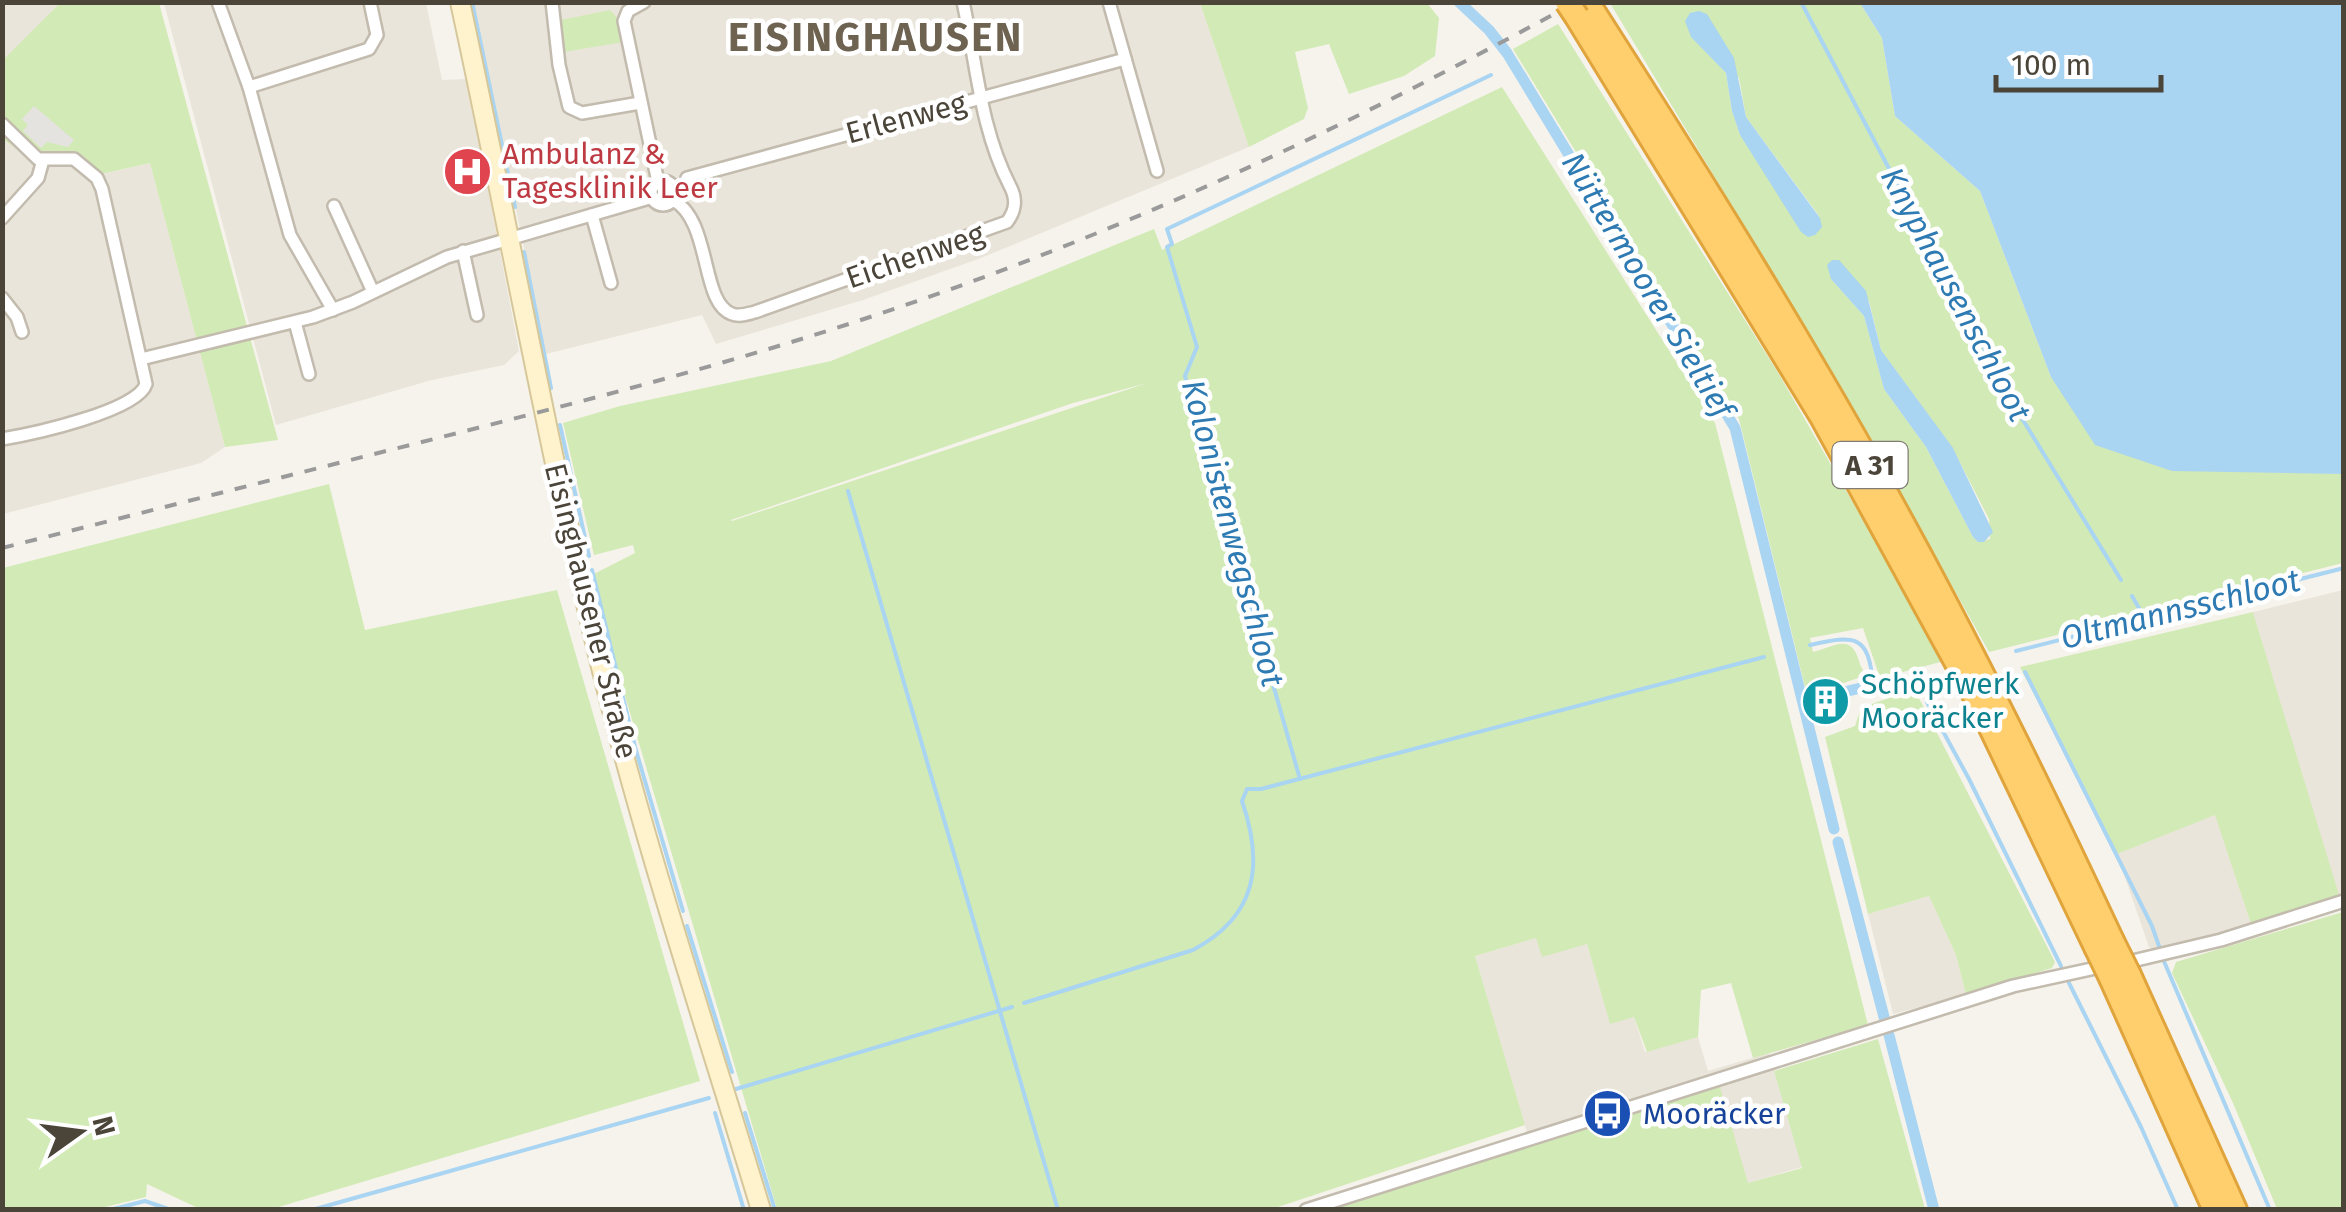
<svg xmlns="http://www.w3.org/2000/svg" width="2346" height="1212" font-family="'Fira Sans',sans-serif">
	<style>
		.residential { fill: #eae5da }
		.green { fill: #d2eab5; fill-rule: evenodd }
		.parking { fill: #e5e3e0 }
		.water { fill: #a9d4f2 }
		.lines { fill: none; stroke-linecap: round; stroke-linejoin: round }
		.stream { stroke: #a9d4f2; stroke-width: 4 }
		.canal { stroke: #a9d4f2; stroke-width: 11 }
		.street-casing { stroke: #c2bbae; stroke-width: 16 }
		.secondary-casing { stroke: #d6c79b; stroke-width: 22 }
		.highway-casing { stroke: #e0a43c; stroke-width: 28 }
		.street { stroke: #fff; stroke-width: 11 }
		.secondary { stroke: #fff3cd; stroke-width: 18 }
		.highway { stroke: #ffcf6e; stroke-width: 22 }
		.rail { stroke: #9a9a9a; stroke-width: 4; stroke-dasharray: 12 12; stroke-linecap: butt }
		.highway-bridge-casing { stroke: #e0a43c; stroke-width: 28; stroke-linecap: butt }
		.highway-bridge { stroke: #ffcf6e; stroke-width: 22 }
		.labels { text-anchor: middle; stroke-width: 9; stroke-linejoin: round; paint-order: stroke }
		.shield { fill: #fff; stroke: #817c74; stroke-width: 2.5 }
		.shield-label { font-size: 28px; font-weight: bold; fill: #4b4439 }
		.street-label { font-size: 30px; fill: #4b4439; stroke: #fff }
		.health-label { font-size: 30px; fill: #be3a42; stroke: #fff; text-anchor: start }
		.culture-label { font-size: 30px; fill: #0d838f; stroke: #fff; text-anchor: start }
		.transit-label { font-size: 30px; fill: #164399; stroke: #fff; text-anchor: start }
		.water-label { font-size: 32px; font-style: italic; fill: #2e7ab2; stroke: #fff }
		.district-label { font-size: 40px; font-weight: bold; letter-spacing: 2.5px; fill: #6e6250; stroke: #fff }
	</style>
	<rect width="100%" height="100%" fill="#f6f3ec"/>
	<g class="residential">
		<path d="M 3,3 L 60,3 L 3,61 Z"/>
		<path d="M 164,3 L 426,3 L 442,80 L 467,79 L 519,351 L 504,365 L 432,380 L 276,425 Z"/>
		<path d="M 473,3 L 1200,3 L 1249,147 L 981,258 L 863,300 L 716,344 L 702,315 L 546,354 Z"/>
		<path d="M 2,139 L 46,154 L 78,153 L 103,174 L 150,163 L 225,447 L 201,463 L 3,514 Z"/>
		<path d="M 2343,590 L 2343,912 L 2253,612 Z"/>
		<path d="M 2216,814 L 2251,924 L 2158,951 L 2149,947 L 2117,854 Z"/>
		<path d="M 1929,896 L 1956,955 L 1966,995 L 1893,1014 L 1868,914 Z"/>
		<path d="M 1536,938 L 1587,944 L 1610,1023 L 1634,1017 L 1645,1052 L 1698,1037 L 1708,1071 L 1769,1053 L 1802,1167 L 1748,1183 L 1530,1143 L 1475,956 Z"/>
	</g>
	<g class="green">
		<path d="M 60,3 L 159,3 L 278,440 L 225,447 L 150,163 L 102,174 L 78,153 L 30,159 L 3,139 L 2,61 Z"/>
		<path d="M 1200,3 L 1427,3 L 1439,18 L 1435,56 L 1404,76 L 1349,94 L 1329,44 L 1295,52 L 1308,108 L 1304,119 L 1249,147 Z"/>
		<path d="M 1610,3 L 1860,3 L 1882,38 L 1895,116 L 1980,191 L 2051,377 L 2300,472 L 2343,474 L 2343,563 L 1989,652 L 1841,387 ZM 1691,36 L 1739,78 L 1746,117 L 1820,217 L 1757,158 L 1740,135 L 1732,111 L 1726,73 ZM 1831,279 L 1869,301 L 1881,350 L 1953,449 L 1989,519 L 1990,539 L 1978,542 L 1973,537 L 1926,447 L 1884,389 L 1864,316 Z"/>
		<path d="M 610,10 L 619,20 L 623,42 L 564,52 L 561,20 Z"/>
		<path d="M 1558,24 L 1777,371 L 1944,661 L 1880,678 L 1863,628 L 1810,638 L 1813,652 C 1836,646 1851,633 1859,661 C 1863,675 1864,663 1861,677 L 1835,686 L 1805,687 L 1739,419 L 1513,49 Z"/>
		<path d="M 1502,87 L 1715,423 L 1868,1025 L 1753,1058 L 1731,983 L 1701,990 L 1698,1037 L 1647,1052 L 1634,1017 L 1610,1024 L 1587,944 L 1542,957 L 1536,938 L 1475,956 L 1525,1125 L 1272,1209 L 777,1209 L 620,679 L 594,574 L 635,553 L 633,545 L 594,555 L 563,423 L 620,406 L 831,361 L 1154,229 L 1162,250 ZM 1147,383 L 732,521 L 731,520 L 1073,403 Z"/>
		<path d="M 329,484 L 365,630 L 557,590 L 700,1081 L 272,1209 L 200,1209 L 147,1184 L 146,1197 L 97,1209 L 3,1209 L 3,568 Z"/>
		<path d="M 2253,612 L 2339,895 L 2251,924 L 2215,815 L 2117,854 L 2020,667 Z"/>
		<path d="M 1905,692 L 1916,693 L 1921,702 L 2055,962 L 2052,968 L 1966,995 L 1956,955 L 1929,896 L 1868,914 L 1825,737 L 1855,726 L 1861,708 Z"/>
		<path d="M 2343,912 L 2343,1209 L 2277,1209 L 2233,1103 L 2172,973 L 2176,962 Z"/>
		<path d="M 1878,1039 L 1925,1209 L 1327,1210 L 1530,1143 L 1720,1087 L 1748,1183 L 1802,1168 L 1774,1071 Z"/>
	</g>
	<path class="parking" d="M 34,106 L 74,140 L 68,147 L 47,142 L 41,148 L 23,131 L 28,125 L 22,119 Z"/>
	<g class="water">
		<path d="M 1860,3 L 2343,3 L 2343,474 L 2172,471 L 2095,445 L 2051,377 L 1980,191 L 1895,116 L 1882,38 Z"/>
		<path d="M 1699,11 L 1707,14 L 1734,58 L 1746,117 L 1820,218 L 1822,227 L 1815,235 L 1808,237 L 1801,232 L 1740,135 L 1732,111 L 1726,73 L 1691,37 L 1685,21 L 1690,13 Z"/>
		<path d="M 1832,260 L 1839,260 L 1866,291 L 1881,350 L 1953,448 L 1993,532 L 1984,542 L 1978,542 L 1973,537 L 1926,447 L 1884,389 L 1864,316 L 1831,279 L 1827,265 Z"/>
	</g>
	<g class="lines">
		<g class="stream">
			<path d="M 472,2 L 515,207"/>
			<path d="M 1801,2 L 2015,407 L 2121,580"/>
			<path d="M 524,252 L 551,388"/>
			<path d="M 560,425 L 589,556"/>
			<path d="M 848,491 L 1058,1210"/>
			<path d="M 592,570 L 635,747 L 683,911"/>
			<path d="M 2132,596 L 2144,617"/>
			<path d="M 1810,645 C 1855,635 1869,634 1873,685 L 1910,680"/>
			<path d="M 2016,651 L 2344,568"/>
			<path d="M 2025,672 L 2152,926 L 2160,949"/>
			<path d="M 1927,702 L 1969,779 L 2061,966"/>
			<path d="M 1300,779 L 1185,376 L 1197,347 L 1167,247 L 1172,244 L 1167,229 L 1491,75"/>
			<path d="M 687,926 L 732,1072"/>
			<path d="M 2163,959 L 2270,1210"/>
			<path d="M 2069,983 L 2141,1127 L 2178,1210"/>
			<path d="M 1024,1003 L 1193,950 C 1257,916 1264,865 1242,801 L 1247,789 L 1261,789 L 1764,657"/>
			<path d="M 736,1089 L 1012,1007"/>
			<path d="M 715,1113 L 744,1210"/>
			<path d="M 745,1113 L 775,1210"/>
			<path d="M 2,1207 L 3,1210"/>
			<path d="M 110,1210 L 145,1201 L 171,1210"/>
			<path d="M 312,1210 L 709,1098"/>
		</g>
		<g class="canal">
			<path d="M 1459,2 L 1489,30 L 1507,53 L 1735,428 L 1834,829"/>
			<path d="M 1844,692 L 1873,685"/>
			<path d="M 1838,842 L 1884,1017"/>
			<path d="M 1889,1035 L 1934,1210"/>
		</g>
		<defs>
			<g id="street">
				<path d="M 218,2 L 249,87 L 290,235 L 333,310"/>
				<path d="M 552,2 L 559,65 L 569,107 L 582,113 L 640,103"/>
				<path d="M 644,2 L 628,11 L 624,21 L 658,182"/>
				<path d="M 1109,2 L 1157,171"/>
				<path d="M 249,87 L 369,49 L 377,35 L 370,2"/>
				<path d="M 2,124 L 38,159 L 74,159 L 97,178 L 102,189 L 146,384 C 138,411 32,434 2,439"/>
				<path d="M 687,178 L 1125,59"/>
				<circle cx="663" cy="193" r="12"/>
				<path d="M 673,200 C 712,221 700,303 732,314 C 739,317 747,314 755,312 L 1007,222 C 1016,210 1017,199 1010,186 C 980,128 977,65 963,2"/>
				<path d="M 334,206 L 373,292"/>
				<path d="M 592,215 L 611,283"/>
				<path d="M 2,218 L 38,178 L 43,160"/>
				<path d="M 463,251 L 477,315"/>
				<path d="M 2,298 L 17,317 L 22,332"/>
				<path d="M 295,322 L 309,374"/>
				<path d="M 141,359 L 313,317 L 353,302 L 447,257 L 653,197"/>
				<path d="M 2124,963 L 2221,940 L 2344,901"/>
				<path d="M 1306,1210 L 2013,986 L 2105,966"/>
			</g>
			<path id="secondary" d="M 460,2 C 508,222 547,445 600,663 C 645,847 706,1028 761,1210"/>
			<g id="highway">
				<path d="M 1587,2 C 1698,175 1807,348 1905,528 C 1979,663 2047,802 2112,941"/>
				<path d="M 1577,17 L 1822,417 L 1981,707 L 2096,947"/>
				<path d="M 2129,975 L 2235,1210"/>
				<path d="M 2112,980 L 2215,1210"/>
			</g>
		</defs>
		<use href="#street" class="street-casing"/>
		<use href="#secondary" class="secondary-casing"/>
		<use href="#highway" class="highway-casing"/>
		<use href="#street" class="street"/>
		<use href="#secondary" class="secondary"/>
		<use href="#highway" class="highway"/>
		<path class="rail" d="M 2,548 C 146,512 290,475 434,439 C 584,401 733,363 879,314 C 1122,233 1352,125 1576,2"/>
		<defs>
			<g id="highway-bridge">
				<path d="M 1567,2 L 1577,17"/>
				<path d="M 2112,941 L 2129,975"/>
				<path d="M 2096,947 L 2112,980"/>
			</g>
		</defs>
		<use href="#highway-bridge" class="highway-bridge-casing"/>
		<use href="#highway-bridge" class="highway-bridge"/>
	</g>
	<defs>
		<symbol id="hospital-disc" viewBox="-11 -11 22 22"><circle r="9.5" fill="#e0444e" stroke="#fff"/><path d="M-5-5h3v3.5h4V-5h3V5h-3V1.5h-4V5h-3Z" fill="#fff"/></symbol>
		<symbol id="building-disc" viewBox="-11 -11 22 22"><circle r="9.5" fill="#0f9aa8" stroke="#fff"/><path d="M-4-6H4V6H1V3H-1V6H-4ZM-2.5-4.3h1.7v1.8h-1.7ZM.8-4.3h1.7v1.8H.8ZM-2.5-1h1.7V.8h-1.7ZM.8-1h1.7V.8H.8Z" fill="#fff"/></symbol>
		<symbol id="bus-disc" viewBox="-11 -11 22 22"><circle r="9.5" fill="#1a4fb4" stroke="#fff"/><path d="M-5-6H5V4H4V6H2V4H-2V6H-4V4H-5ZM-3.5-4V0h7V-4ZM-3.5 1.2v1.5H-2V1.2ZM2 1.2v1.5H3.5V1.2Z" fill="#fff"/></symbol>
	</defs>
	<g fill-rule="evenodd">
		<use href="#hospital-disc" x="440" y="144" width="55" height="55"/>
		<use href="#building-disc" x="1798" y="674" width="55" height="55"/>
		<use href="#bus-disc" x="1580" y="1086" width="55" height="55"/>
	</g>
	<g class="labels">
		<rect class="shield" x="1832.5" y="442" width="75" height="46" rx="8"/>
		<g class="shield-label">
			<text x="1870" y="475">A 31</text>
		</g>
		<g class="street-label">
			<text transform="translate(906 118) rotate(-15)" y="10">Erlenweg</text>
			<text transform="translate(915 256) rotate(-19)" y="10">Eichenweg</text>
			<text transform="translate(591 611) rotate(76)" y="10">Eisinghausener Straße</text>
		</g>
		<g class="health-label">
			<text x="502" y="164">Ambulanz &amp;<tspan x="502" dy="34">Tagesklinik Leer</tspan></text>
		</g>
		<g class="culture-label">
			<text x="1861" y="694">Schöpfwerk<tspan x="1861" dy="34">Mooräcker</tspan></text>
		</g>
		<g class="transit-label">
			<text x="1643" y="1124">Mooräcker</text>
		</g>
		<g class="water-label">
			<text transform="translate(1648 285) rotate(59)" y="11">Nüttermoorer Sieltief</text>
			<text transform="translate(1956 294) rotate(62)" y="11">Knyphausenschloot</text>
			<text transform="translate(1233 533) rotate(75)" y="11">Kolonistenwegschloot</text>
			<text transform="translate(2180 609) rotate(-14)" y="11">Oltmannsschloot</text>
		</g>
		<g class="district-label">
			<text x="876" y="51">EISINGHAUSEN</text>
		</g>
	</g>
	<rect width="2346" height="1212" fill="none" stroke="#4b4439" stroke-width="10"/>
	<g transform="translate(80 1132) rotate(76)" stroke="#ffffff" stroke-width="8" paint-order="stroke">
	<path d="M0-8L18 38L0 25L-18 38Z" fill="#4b4439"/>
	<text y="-15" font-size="28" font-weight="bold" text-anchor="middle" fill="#4b4439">N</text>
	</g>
	<path d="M1996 75v15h165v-15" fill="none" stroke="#4b4439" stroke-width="5"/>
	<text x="2011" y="75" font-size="30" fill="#4b4439" stroke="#ffffff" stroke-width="8" paint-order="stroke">100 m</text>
</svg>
